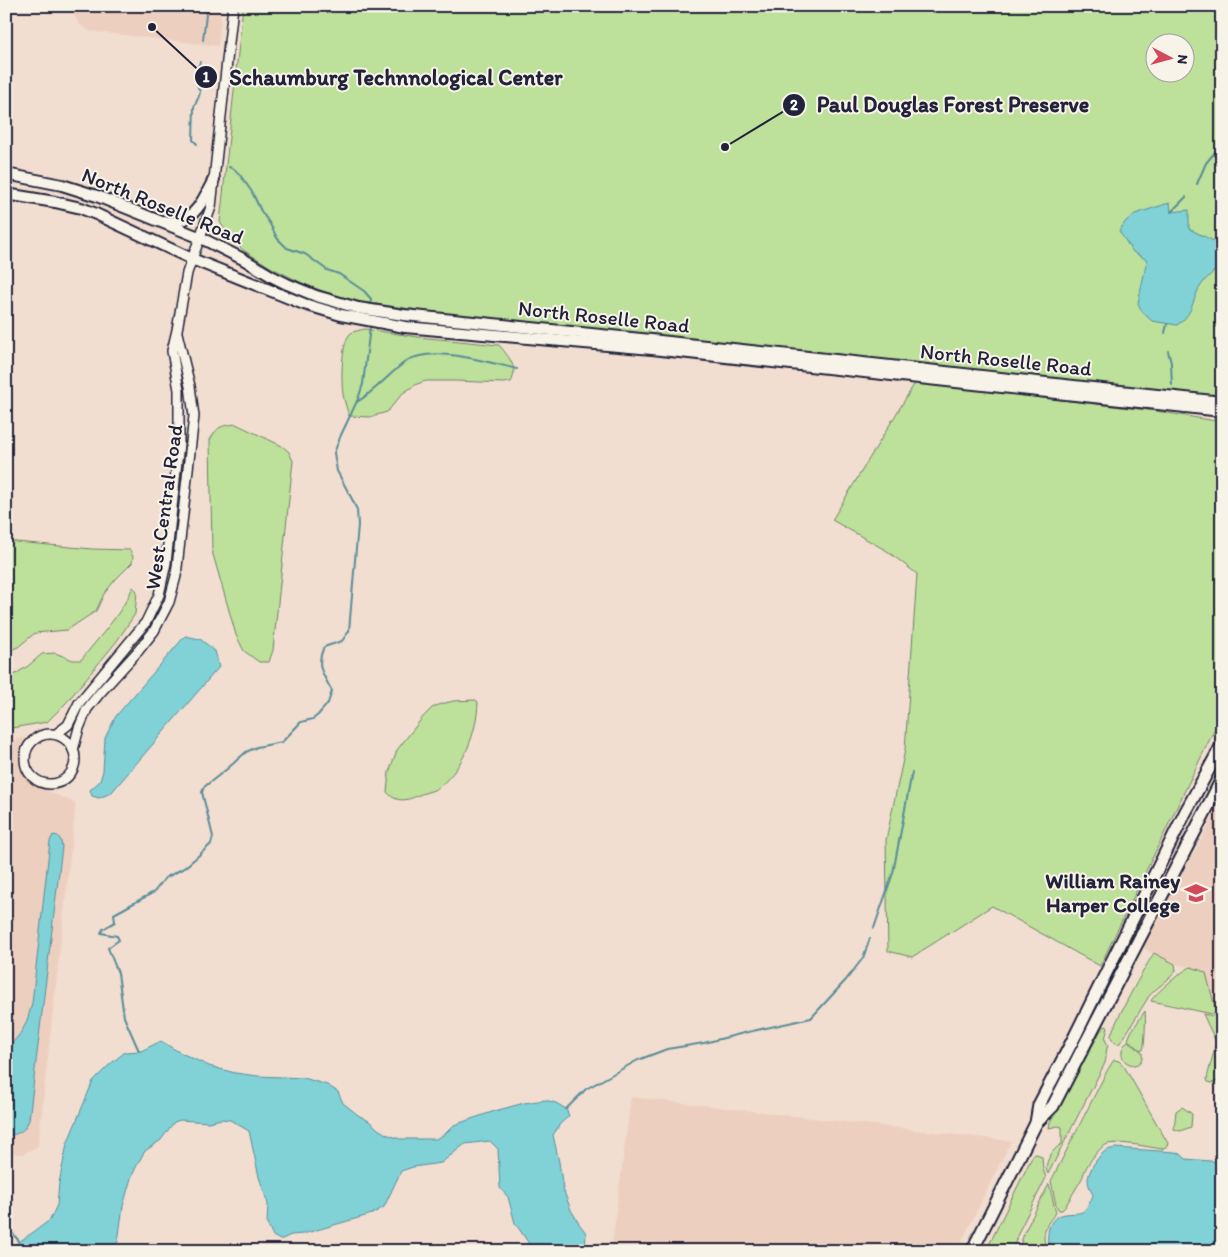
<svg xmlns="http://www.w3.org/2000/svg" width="1228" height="1257" font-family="Itim,sans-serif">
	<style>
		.built { fill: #edcfbf }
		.green { fill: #bde09a; stroke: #70816a; fill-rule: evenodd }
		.water { fill: #80d2d7; stroke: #5a8c99 }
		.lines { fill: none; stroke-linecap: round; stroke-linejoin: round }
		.stream { stroke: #5a8c99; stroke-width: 2 }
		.tertiary-casing { stroke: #22223b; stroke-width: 12 }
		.secondary-casing { stroke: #22223b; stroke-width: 14 }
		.primary-casing { stroke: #22223b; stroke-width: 15 }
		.tertiary { stroke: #f7f3e8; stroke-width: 9 }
		.secondary { stroke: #f7f3e8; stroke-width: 10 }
		.primary { stroke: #f7f3e8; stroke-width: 11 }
		.labels { text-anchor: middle; stroke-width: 4; stroke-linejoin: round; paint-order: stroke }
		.street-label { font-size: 21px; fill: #22223b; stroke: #f7f3e8 }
		.poi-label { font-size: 21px; font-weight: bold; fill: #22223b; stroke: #f7f3e8; text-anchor: end }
		.leader { fill: none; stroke: #22223b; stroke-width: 2 }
		.callout-dot { fill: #22223b; stroke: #f7f3e8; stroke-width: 2 }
		.mark-label { font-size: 15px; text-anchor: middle; font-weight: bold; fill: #fff }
		.callout-label { font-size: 22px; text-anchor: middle; font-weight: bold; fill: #22223b; stroke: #f7f3e8; stroke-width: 4; stroke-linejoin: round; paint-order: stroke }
	</style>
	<rect width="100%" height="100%" fill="#f1ded0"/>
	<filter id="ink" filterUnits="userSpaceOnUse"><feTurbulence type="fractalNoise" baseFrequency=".02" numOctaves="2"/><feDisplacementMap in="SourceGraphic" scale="10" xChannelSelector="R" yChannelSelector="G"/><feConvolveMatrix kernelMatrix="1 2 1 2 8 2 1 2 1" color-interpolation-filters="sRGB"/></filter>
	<g filter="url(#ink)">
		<g class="built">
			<path d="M 72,6 L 222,6 L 218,46 L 89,31 L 79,24 L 73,13 Z"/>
			<path d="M 24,738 L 21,764 L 23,774 L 34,783 L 54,794 L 76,803 L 38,1146 L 23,1154 L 6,1153 L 6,742 Z"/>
			<path d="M 1222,797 L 1222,1021 L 1219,1021 L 1218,1017 L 1205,973 L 1195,968 L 1175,964 L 1141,947 L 1150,929 L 1204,835 Z"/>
			<path d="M 631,1097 L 1011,1141 L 957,1251 L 611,1251 Z"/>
		</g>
		<g class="green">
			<path d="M 243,6 L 1222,6 L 1222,411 L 651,336 L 446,314 L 362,302 L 343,298 L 306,285 L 272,268 L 243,250 L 229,237 L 220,222 ZM 1156,42 L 1186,42 L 1186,72 L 1156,72 Z"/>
			<path d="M 365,329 L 418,337 L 499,345 C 508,356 519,367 511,382 L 504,383 L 455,381 L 426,381 L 417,384 L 403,393 L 387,412 L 370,417 L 349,416 C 347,409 344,401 343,394 C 341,382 341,340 351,333 C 354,331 361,330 365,329 Z"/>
			<path d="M 915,383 L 1156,411 L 1222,422 L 1222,714 L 1100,966 L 992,906 L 912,957 L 888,951 L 886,840 L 905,750 L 917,574 L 887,551 L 832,520 Z"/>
			<path d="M 236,424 L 282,446 L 289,452 L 293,461 L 273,650 L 269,662 L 259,662 L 244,651 L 236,635 L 212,551 L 210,440 C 218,426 220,426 236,424 Z"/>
			<path d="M 6,541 L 92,549 L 130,550 L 133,557 L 132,563 L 115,580 L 104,594 L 96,611 L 67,630 L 35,633 L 18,647 L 6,652 Z"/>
			<path d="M 133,587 L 137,591 L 135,614 L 117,641 L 66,703 L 47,722 L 6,729 L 6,680 L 28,666 L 42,654 L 55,653 L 73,660 L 81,660 C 99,637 121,615 133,587 Z"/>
			<path d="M 476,700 L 478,702 C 477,732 464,767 440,786 C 435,791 426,792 419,795 C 407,801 396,803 387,792 L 389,772 L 397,750 L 423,717 L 432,708 L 438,705 L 453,701 Z"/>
			<path d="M 1154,953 L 1175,964 L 1176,971 C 1168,981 1157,987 1149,996 L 1123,1039 L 1119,1044 C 1115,1043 1112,1041 1111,1036 C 1111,1028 1147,963 1154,953 Z"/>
			<path d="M 1191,967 L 1200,970 L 1206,973 L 1217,1015 L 1151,1001 C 1154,994 1183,970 1191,967 Z"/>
			<path d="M 1145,1011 C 1146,1016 1145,1044 1143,1050 L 1141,1050 L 1128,1040 L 1131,1032 Z"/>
			<path d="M 1203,1014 L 1218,1017 L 1219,1021 L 1215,1040 Z"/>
			<path d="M 1222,1023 L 1222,1083 L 1218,1081 L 1212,1083 L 1208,1082 L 1207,1079 L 1208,1074 L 1218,1036 L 1219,1028 Z"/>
			<path d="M 1104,1026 L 1108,1027 L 1105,1039 L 1108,1046 C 1105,1051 1107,1057 1105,1063 L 1048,1174 C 1042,1165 1053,1148 1062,1144 L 1062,1127 L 1058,1126 L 1049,1128 L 1050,1122 L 1078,1070 L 1088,1054 L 1100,1032 Z"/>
			<path d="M 1128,1041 L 1142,1052 C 1143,1059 1141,1063 1135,1065 C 1120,1064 1118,1050 1128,1041 Z"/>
			<path d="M 1114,1060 L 1119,1061 L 1124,1066 L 1166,1140 L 1168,1143 L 1167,1146 L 1162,1149 C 1147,1147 1123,1141 1108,1144 C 1100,1146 1089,1162 1085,1170 C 1084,1173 1083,1177 1081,1180 C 1076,1189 1070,1198 1065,1207 L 1062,1210 L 1059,1210 L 1056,1205 L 1051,1181 L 1108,1069 Z"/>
			<path d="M 1182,1107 L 1192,1114 L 1191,1127 L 1180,1131 L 1174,1129 L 1176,1111 Z"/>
			<path d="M 1037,1154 L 1042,1157 L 1043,1169 L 1046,1178 L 1019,1231 L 1012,1251 L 986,1251 L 1033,1155 Z"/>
			<path d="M 1049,1184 L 1056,1213 C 1044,1226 1042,1233 1046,1251 L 1018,1251 L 1025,1231 Z"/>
		</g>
		<g class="water">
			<path d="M 1170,203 L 1171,212 L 1189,210 L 1189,229 L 1216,242 L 1222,247 C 1222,251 1222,256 1221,259 C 1219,270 1208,275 1202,284 C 1191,299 1195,313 1177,325 L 1152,321 L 1142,312 L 1138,303 L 1147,260 L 1133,252 L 1119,231 L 1126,221 L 1135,214 L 1166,204 Z"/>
			<path d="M 185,636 L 200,639 L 215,651 L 219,667 L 111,793 L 99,798 L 92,796 L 90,790 L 100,781 L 103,771 L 105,738 L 116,716 Z"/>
			<path d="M 53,835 L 58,836 L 61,841 L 62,847 L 29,1120 C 24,1132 19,1134 6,1136 L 6,1049 C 23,1033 26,1026 32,1003 L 50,841 Z"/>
			<path d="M 161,1041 L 179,1052 L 209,1066 L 235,1073 L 258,1076 L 304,1078 L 327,1085 L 338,1092 L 343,1103 L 358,1115 L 369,1121 L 378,1129 L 386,1134 L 400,1139 L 436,1139 L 445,1134 L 454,1125 L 477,1117 L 495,1111 L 524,1103 L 545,1100 L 556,1103 L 566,1109 L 569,1116 L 560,1124 L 553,1135 L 559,1162 L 563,1189 L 571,1210 L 580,1225 L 586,1233 L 585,1251 L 534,1251 L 515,1223 L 508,1197 L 500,1188 L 498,1149 L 490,1141 L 465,1144 L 441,1163 L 413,1167 L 401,1171 L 384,1207 L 372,1214 L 303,1234 L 291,1235 L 280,1240 L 273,1236 L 267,1223 L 268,1204 L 259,1177 L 249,1131 L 230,1120 L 222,1119 L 208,1122 L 180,1120 L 174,1122 L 161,1140 L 145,1151 L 138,1163 L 131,1178 L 123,1206 L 118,1242 L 105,1251 L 8,1251 L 13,1246 L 35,1231 L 50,1220 L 57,1205 L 59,1183 L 67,1144 L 93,1081 L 108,1066 L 125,1052 L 141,1051 Z"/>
			<path d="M 1115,1148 L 1175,1152 L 1182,1155 L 1186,1159 L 1222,1162 L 1222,1251 L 1049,1251 C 1046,1235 1047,1216 1066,1214 C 1071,1213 1078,1214 1082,1212 C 1087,1209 1091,1201 1093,1195 C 1091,1190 1088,1186 1088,1180 C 1088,1171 1099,1154 1107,1150 C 1109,1149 1113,1149 1115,1148 Z"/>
		</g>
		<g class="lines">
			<g class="stream">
				<path d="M 203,40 L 207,6"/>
				<path d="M 197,144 L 193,140 L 194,107 L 199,96 L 200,92 L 194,77 L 200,62"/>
				<path d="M 229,167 L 234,169 L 240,175 L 252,192 L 261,211 L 270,224 L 277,238 L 287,248 L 305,254 L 327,270 L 339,274 L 364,291 L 371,299 L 371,304"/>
				<path d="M 1197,184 L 1206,163 L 1222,144"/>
				<path d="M 1171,212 L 1186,197"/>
				<path d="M 1165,333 L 1167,324"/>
				<path d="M 1168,351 L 1171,363 L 1172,385"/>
				<path d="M 357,402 C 375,391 388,375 405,362 C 431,344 488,362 517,369"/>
				<path d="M 874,928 L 893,873 L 912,772"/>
				<path d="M 139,1051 L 124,1017 L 118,973 L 108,948 L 119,940 L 117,936 L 101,933 L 103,929 L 115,922 L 114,914 L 154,892 L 165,878 L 184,868 L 197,857 L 211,844 L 213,837 L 202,792 L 204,787 L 227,769 L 246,752 L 257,747 L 282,742 L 301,722 L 313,719 L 318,715 L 328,703 L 332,691 C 323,674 315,666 324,647 L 342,641 L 349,631 L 358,525 L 357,510 L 353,501 L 337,471 L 334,453 L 341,435 L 358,399 L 363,384 L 370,327"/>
				<path d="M 566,1109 L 586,1089 L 638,1060 L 667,1049 L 704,1043 L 748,1032 L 811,1018 L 846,980 L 863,958 L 870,938"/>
				<path d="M 6,1226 L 19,1241"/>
			</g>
			<defs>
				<g id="tertiary">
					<circle cx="50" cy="759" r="25"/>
					<path d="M 56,734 L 68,725 L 79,703 L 146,622 L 159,595 L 166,563 L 179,443 L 179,390 L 172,351 L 177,330 L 187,273 L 211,207 L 233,6"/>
					<path d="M 73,750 L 79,728 L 87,709 L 99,694 L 138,651 L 154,631 L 169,602 L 176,576 L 194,416 L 190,386 L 177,333"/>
				</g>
				<g id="secondary">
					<path d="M 6,174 L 62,185 L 97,196 L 201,238 L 243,259 L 273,277 L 287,284 L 316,296 L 358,308 L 404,315 L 651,340 L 1222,402"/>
					<path d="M 6,194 L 55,202 L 81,208 L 96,214 L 192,259 L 304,304 L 341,315 L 405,327 L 652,349 L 1222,411"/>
					<path d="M 166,222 C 170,222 175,222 178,221 C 197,218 206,194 214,179"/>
				</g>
				<g id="primary">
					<path d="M 1036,1123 L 1053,1106 L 1222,779"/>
					<path d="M 972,1251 L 1036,1123 L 1039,1105 L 1075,1036 L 1185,813 L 1222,745"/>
				</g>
			</defs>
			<use href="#tertiary" class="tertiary-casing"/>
			<use href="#secondary" class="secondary-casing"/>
			<use href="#primary" class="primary-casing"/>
			<use href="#tertiary" class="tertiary"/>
			<use href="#secondary" class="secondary"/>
			<use href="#primary" class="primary"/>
		</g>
	</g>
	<defs>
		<symbol id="university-bare" viewBox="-9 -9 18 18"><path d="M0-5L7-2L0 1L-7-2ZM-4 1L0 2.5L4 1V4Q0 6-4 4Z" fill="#d1495b" stroke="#f7f3e8" stroke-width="2.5" paint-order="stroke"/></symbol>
	</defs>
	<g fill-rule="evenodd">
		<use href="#university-bare" x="1180" y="877" width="32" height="32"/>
	</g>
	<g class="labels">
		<g class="street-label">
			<text transform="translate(163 206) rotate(22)" y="7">North Roselle Road</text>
			<text transform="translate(604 317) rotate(6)" y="7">North Roselle Road</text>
			<text transform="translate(1006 360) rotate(6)" y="7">North Roselle Road</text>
			<text transform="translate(164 507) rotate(-82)" y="7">West Central Road</text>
		</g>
		<g class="poi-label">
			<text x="1180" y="888">William Rainey<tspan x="1180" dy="24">Harper College</tspan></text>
		</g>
	</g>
	<path class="leader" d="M152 27L206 77M725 147L794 105"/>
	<g class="callout-dot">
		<circle cx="152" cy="27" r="5"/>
		<circle cx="725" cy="147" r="5"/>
		<circle cx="206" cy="77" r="12"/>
		<circle cx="794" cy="105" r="12"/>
	</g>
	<g class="mark-label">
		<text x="206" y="82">1</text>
		<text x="794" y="110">2</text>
	</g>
	<g class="callout-label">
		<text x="396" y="85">Schaumburg Technnological Center</text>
		<text x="953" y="112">Paul Douglas Forest Preserve</text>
	</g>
	<rect width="1228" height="1257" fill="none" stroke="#f7f3e8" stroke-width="25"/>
	<rect x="12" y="12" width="1203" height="1232" fill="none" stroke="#22223b" stroke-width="2" filter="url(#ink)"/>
	<g transform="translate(1170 58) rotate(96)"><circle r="24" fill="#f7f3e8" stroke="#a29fa3"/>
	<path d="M0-4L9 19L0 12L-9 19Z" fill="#d1495b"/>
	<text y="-8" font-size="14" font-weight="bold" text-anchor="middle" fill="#22223b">N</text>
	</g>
</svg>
